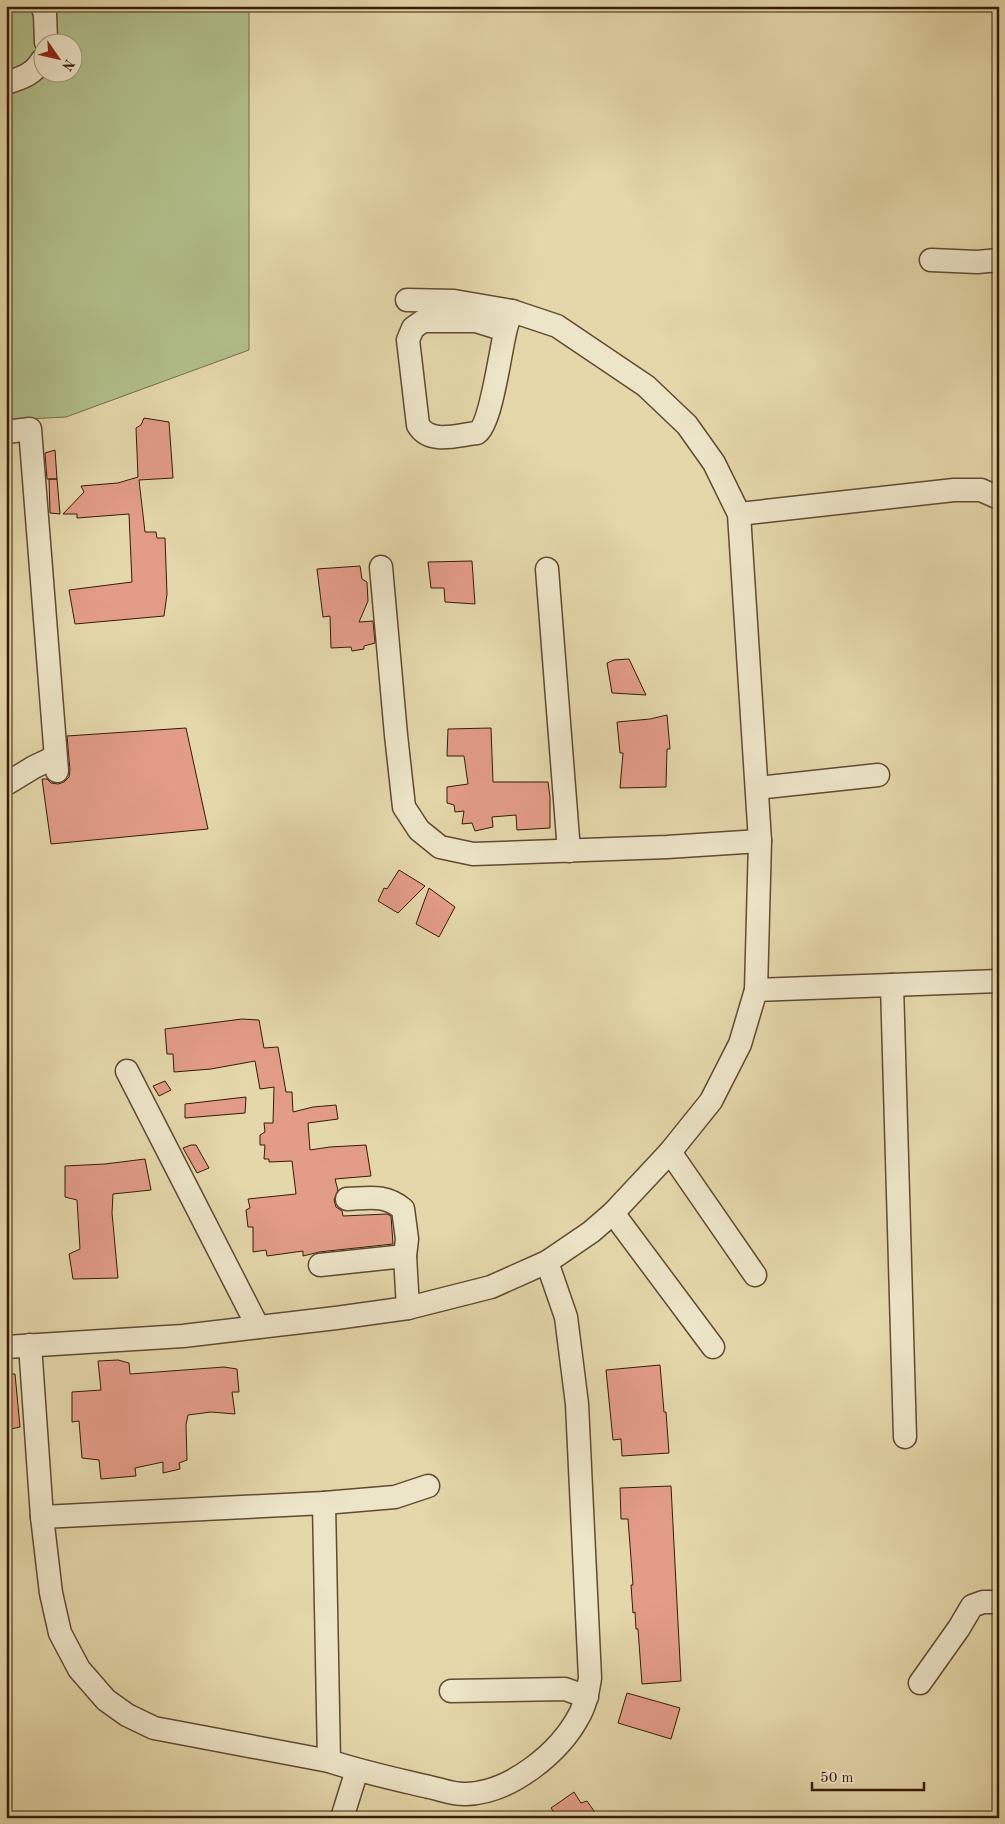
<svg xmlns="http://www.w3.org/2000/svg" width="1005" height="1824" font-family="'Old Standard TT',serif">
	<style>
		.green { fill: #b1bf8b; stroke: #736e49; fill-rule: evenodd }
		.building { fill: #e39c88; stroke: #351c07 }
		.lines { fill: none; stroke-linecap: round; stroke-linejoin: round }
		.minor-casing { stroke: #614b30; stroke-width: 25 }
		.minor { stroke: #ede5c8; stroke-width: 22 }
	</style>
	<rect width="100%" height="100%" fill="#e4d7aa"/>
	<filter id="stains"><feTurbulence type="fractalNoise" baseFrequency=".004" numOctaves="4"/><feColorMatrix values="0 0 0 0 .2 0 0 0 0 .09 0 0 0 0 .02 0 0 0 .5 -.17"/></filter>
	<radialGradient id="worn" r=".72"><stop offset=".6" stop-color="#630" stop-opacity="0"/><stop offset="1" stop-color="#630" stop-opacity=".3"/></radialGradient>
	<path class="green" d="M 6,6 L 249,6 L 249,350 L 66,417 L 6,420 ZM 42,42 L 72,42 L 72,72 L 42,72 Z"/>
	<g class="building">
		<path d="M 144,418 L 169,422 L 173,478 L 139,480 L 145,532 L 156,532 L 157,538 L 165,538 L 167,594 L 164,616 L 75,624 L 69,590 L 132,582 L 129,514 L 77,518 L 77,514 L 63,514 L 84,492 L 81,486 L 118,483 L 138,477 L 136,428 L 141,425 Z"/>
		<path d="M 55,450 L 57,479 L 49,479 L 57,479 L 60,514 L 50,513 L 49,479 L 47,479 L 45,453 Z"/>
		<path d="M 472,561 L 475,604 L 445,602 L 444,588 L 431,588 L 428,562 Z"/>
		<path d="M 360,566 L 362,579 L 367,582 L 368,601 L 359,622 L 373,621 L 375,643 L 364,646 L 364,649 L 352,651 L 351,647 L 331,648 L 330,616 L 323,617 L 317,569 Z"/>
		<path d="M 629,659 L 646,695 L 612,693 L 607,663 L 614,660 Z"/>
		<path d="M 667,715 L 670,749 L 667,749 L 666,787 L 620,788 L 623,753 L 620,753 L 617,722 L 650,719 Z"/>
		<path d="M 186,728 L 208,829 L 51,844 L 42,779 L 47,779 L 51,783 L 58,784 L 64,782 L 69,777 L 70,770 L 67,736 Z"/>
		<path d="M 491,728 L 493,782 L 548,782 L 550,797 L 550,828 L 517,830 L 516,815 L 492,817 L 493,827 L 475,831 L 472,823 L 462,824 L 464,811 L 455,812 L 454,805 L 447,803 L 447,787 L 468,784 L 464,756 L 447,756 L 448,729 Z"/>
		<path d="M 399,870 L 425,886 L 398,913 L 378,901 L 384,888 L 387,889 Z"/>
		<path d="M 429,888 L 455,907 L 439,937 L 416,924 Z"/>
		<path d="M 242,1019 L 259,1020 L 264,1048 L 278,1047 L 286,1092 L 292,1092 L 293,1112 L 313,1107 L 336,1105 L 338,1119 L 308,1123 L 310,1150 L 330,1147 L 366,1145 L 371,1176 L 335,1179 L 338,1190 L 334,1200 L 336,1207 L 342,1211 L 343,1216 L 387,1214 L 391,1216 L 393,1244 L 319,1252 L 303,1256 L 303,1251 L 267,1256 L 266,1250 L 253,1252 L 253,1227 L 248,1227 L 246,1210 L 250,1208 L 248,1199 L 296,1194 L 292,1161 L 269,1162 L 269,1159 L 264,1159 L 265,1145 L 260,1145 L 260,1135 L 265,1132 L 264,1123 L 273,1123 L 274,1087 L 260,1089 L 255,1061 L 211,1069 L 174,1072 L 173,1054 L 167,1054 L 165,1029 Z"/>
		<path d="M 165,1081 L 171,1090 L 159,1096 L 153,1086 Z"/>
		<path d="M 246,1097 L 245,1113 L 185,1118 L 185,1104 Z"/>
		<path d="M 191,1145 L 196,1145 L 209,1168 L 197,1173 L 183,1148 Z"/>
		<path d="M 145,1159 L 151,1190 L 113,1194 L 112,1213 L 118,1278 L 73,1279 L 69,1254 L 80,1249 L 77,1200 L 65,1197 L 65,1166 L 105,1164 Z"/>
		<path d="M 118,1360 L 129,1363 L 130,1374 L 224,1367 L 237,1369 L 239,1392 L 232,1392 L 235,1414 L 211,1412 L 188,1415 L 186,1425 L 187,1460 L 179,1463 L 180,1469 L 163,1473 L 163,1462 L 135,1468 L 136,1476 L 101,1479 L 99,1460 L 82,1458 L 79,1421 L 72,1422 L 72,1392 L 101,1390 L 98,1361 Z"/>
		<path d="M 660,1365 L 664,1412 L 666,1412 L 669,1453 L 622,1456 L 621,1439 L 613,1440 L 606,1370 Z"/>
		<path d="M 6,1374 L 15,1374 L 20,1427 L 6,1430 Z"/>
		<path d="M 671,1486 L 681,1681 L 642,1684 L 638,1629 L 636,1629 L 635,1612 L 633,1613 L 631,1585 L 633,1585 L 628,1519 L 621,1519 L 620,1488 Z"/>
		<path d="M 627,1693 L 680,1708 L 671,1739 L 618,1723 Z"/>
		<path d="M 574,1792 L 581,1803 L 587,1801 L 599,1818 L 558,1818 L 551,1808 Z"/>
	</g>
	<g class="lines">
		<defs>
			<g id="minor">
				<path d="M 42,6 L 45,14 L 46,42"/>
				<path d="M 6,83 C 22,78 34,74 42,60"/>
				<path d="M 931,260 L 977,262 L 999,260"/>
				<path d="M 505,330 L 476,321 L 423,321 L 413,328 L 408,340 L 418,425 C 430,445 457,435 477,433 C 491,424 500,353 505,333 C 506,326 509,319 512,311"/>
				<path d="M 6,432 L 30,429 L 57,771"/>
				<path d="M 739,514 L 954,490 L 981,490 L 999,498"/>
				<path d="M 381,567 L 396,735 L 404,807 L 419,830 L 440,847 L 473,854 L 667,847 L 760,841"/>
				<path d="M 547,569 L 569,851"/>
				<path d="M 6,784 L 34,767 L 55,757"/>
				<path d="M 757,788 L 878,775"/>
				<path d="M 892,985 L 905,1437"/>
				<path d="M 756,990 L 999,981"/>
				<path d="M 127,1071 L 258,1327"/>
				<path d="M 670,1152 L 755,1275"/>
				<path d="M 347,1199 C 370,1198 385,1194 403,1209 L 407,1239 L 405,1256 L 408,1308"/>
				<path d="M 613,1213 L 713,1347"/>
				<path d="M 320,1265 L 405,1256"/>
				<path d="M 30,1345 L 42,1517 L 51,1593 L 60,1633 L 79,1669 L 106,1700 L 127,1715 L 154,1728 L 329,1761 C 362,1772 395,1779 429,1787 C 440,1789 454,1795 466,1794 C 510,1793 560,1753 580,1714 C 586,1703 588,1690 590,1678 L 577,1404 L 566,1317 L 547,1262"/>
				<path d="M 6,1347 L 183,1336 L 336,1318 L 408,1308 L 491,1287 L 547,1262 L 591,1232 L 613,1213 L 670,1152 L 711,1101 L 740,1044 L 756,990 L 760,841 L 739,514 L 714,463 L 687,425 L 646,386 L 557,326 L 512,311 L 454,301 L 407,300"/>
				<path d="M 324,1503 L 329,1761"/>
				<path d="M 42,1517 L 324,1503 L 395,1497 L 428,1486"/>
				<path d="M 920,1683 L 959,1628 L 972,1606 L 983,1602 L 999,1602"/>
				<path d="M 451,1691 L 565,1689 L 587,1697"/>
				<path d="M 342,1818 L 357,1770"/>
			</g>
		</defs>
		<use href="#minor" class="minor-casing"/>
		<use href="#minor" class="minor"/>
	</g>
	<rect width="1005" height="1824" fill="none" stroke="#e4d7aa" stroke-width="25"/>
	<rect x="8" y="8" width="990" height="1809" fill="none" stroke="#351c07" stroke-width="2.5"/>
	<rect x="12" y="12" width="980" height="1799" fill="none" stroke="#351c07"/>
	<g transform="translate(58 58) rotate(124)"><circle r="24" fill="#ede5c8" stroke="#a3957b"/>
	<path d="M0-4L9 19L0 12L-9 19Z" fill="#8f2418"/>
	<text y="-8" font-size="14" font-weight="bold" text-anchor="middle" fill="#351c07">N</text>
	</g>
	<path d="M812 1782v8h112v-8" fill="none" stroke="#351c07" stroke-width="2.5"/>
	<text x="820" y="1782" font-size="15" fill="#351c07" stroke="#ede5c8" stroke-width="4" paint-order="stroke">50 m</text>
	<rect width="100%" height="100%" filter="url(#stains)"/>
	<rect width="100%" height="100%" fill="url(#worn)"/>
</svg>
